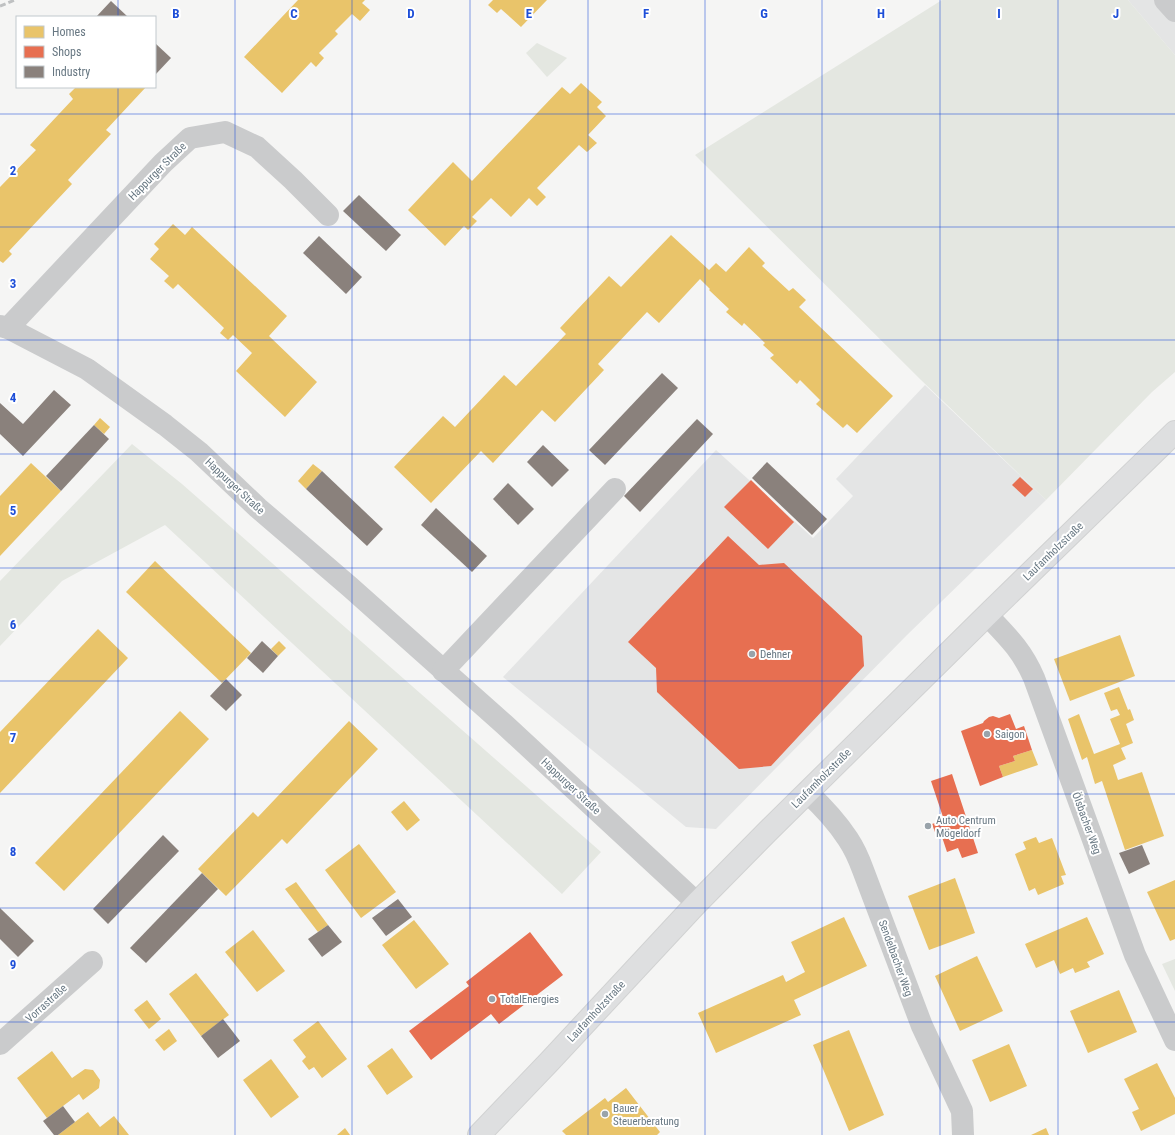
<svg xmlns="http://www.w3.org/2000/svg" width="1175" height="1135" font-family="'Roboto Condensed',sans-serif">
	<style>
		.built { fill: #e4e5e5 }
		.green { fill: #e4e7e1 }
		.homes { fill: #e9c46a }
		.shops { fill: #e76f51 }
		.industry { fill: #8a817c }
		.lines { fill: none; stroke-linecap: round; stroke-linejoin: round }
		.major-casing { stroke: #d1d2d2; stroke-width: 24 }
		.minor { stroke: #cacbcc; stroke-width: 22 }
		.major { stroke: #dedfe0; stroke-width: 22 }
		.rail { stroke: #bfc1c2; stroke-width: 3; stroke-dasharray: 6 3; stroke-linecap: butt }
		.grid { fill: none; stroke: #1d4ed8; stroke-width: 1; stroke-opacity: 0.55 }
		.poi-dot { fill: #99a3aa; stroke: #fff; stroke-width: 1.5 }
		.labels { text-anchor: middle; stroke-width: 4; stroke-linejoin: round; paint-order: stroke }
		.street-label { font-size: 11px; fill: #677782; stroke: #fff }
		.poi-label { font-size: 11px; fill: #677782; stroke: #fff; text-anchor: start }
		.grid-label { font-size: 13px; text-anchor: middle; font-weight: bold; fill: #1d4ed8; stroke: #fff; stroke-width: 4; stroke-linejoin: round; paint-order: stroke }
	</style>
	<rect width="100%" height="100%" fill="#f5f5f4"/>
	<g class="built">
		<path d="M 1128,0 L 1175,0 L 1175,55 Z"/>
		<path d="M 925,385 L 1046,500 L 907,635 L 716,829 L 686,827 L 503,677 L 716,450 L 813,538 L 853,496 L 836,479 Z"/>
	</g>
	<g class="green">
		<path d="M 942,0 L 1128,0 L 1175,55 L 1175,372 L 1152,392 L 1046,500 L 921,380 L 695,155 Z"/>
		<path d="M 537,43 L 567,58 L 547,77 L 526,53 Z"/>
		<path d="M 132,444 L 182,484 L 601,852 L 562,894 L 165,525 L 62,581 L 0,646 L 0,581 Z"/>
		<path d="M 1175,959 L 1175,991 L 1162,964 Z"/>
	</g>
	<g class="homes">
		<path d="M 298,0 L 365,0 L 362,3 L 370,10 L 360,21 L 352,14 L 335,31 L 338,34 L 319,53 L 324,58 L 316,67 L 311,62 L 282,93 L 244,57 Z"/>
		<path d="M 493,0 L 547,0 L 521,27 L 501,9 L 497,13 L 488,5 Z"/>
		<path d="M 581,83 L 602,102 L 597,107 L 606,116 L 588,135 L 597,143 L 587,152 L 579,145 L 537,188 L 546,197 L 537,206 L 529,198 L 511,217 L 491,198 L 472,217 L 477,221 L 468,230 L 464,226 L 445,246 L 408,210 L 453,162 L 472,181 L 562,87 L 570,94 Z"/>
		<path d="M 76,87 L 146,87 L 106,130 L 111,134 L 68,180 L 72,184 L 9,251 L 12,254 L 3,263 L 0,261 L 0,187 L 36,150 L 30,145 L 73,99 L 69,94 Z"/>
		<path d="M 173,224 L 185,235 L 192,227 L 287,316 L 269,336 L 317,382 L 285,417 L 236,371 L 252,353 L 233,335 L 228,340 L 220,333 L 224,328 L 178,284 L 173,289 L 164,281 L 169,276 L 150,259 L 159,249 L 154,244 Z"/>
		<path d="M 671,235 L 709,270 L 716,263 L 726,272 L 749,247 L 765,263 L 762,266 L 789,291 L 793,288 L 806,300 L 799,307 L 893,396 L 857,433 L 847,424 L 843,428 L 816,404 L 820,400 L 800,380 L 797,384 L 770,358 L 774,355 L 763,345 L 765,343 L 744,323 L 742,326 L 726,312 L 729,309 L 709,290 L 710,289 L 700,279 L 659,323 L 647,312 L 598,364 L 604,370 L 555,422 L 542,410 L 493,463 L 481,451 L 431,503 L 394,467 L 443,416 L 455,427 L 504,375 L 516,386 L 566,334 L 560,328 L 609,276 L 621,287 Z"/>
		<path d="M 100,418 L 110,427 L 104,434 L 94,425 Z"/>
		<path d="M 31,463 L 61,491 L 0,556 L 0,496 Z"/>
		<path d="M 313,464 L 322,471 L 306,489 L 298,481 Z"/>
		<path d="M 155,561 L 251,653 L 222,683 L 126,592 Z"/>
		<path d="M 98,629 L 128,658 L 0,793 L 0,732 Z"/>
		<path d="M 1120,635 L 1135,676 L 1070,701 L 1054,659 Z"/>
		<path d="M 279,641 L 286,648 L 278,656 L 271,649 Z"/>
		<path d="M 1119,687 L 1128,710 L 1130,709 L 1134,720 L 1126,724 L 1133,743 L 1121,748 L 1126,759 L 1113,765 L 1118,780 L 1142,772 L 1164,836 L 1125,850 L 1102,781 L 1095,784 L 1087,757 L 1082,760 L 1068,719 L 1079,714 L 1094,754 L 1120,744 L 1110,719 L 1120,715 L 1117,709 L 1111,711 L 1104,693 Z"/>
		<path d="M 180,711 L 209,739 L 64,891 L 35,863 Z"/>
		<path d="M 349,721 L 378,749 L 287,844 L 282,839 L 226,896 L 198,869 L 253,812 L 258,817 Z"/>
		<path d="M 1032,750 L 1038,765 L 1003,777 L 999,766 L 1015,761 L 1013,756 Z"/>
		<path d="M 404,801 L 420,820 L 407,831 L 391,812 Z"/>
		<path d="M 1036,837 L 1039,843 L 1052,838 L 1066,875 L 1061,876 L 1064,884 L 1038,895 L 1035,888 L 1029,891 L 1015,854 L 1026,849 L 1023,842 Z"/>
		<path d="M 359,844 L 396,892 L 361,918 L 325,870 Z"/>
		<path d="M 955,878 L 975,933 L 929,950 L 908,896 Z"/>
		<path d="M 1175,880 L 1175,939 L 1170,941 L 1147,892 Z"/>
		<path d="M 296,882 L 328,925 L 318,932 L 285,889 Z"/>
		<path d="M 844,917 L 867,966 L 794,1000 L 801,1015 L 716,1053 L 698,1013 L 783,975 L 786,982 L 805,972 L 791,942 Z"/>
		<path d="M 1087,917 L 1104,954 L 1087,962 L 1090,967 L 1075,973 L 1073,968 L 1060,974 L 1054,960 L 1036,968 L 1025,944 Z"/>
		<path d="M 414,920 L 449,964 L 416,989 L 382,945 Z"/>
		<path d="M 253,930 L 285,971 L 257,992 L 225,952 Z"/>
		<path d="M 977,956 L 1003,1011 L 960,1031 L 935,976 Z"/>
		<path d="M 196,973 L 229,1015 L 201,1036 L 169,994 Z"/>
		<path d="M 1119,990 L 1137,1032 L 1088,1053 L 1070,1011 Z"/>
		<path d="M 147,1000 L 161,1019 L 149,1029 L 134,1010 Z"/>
		<path d="M 318,1021 L 347,1059 L 322,1078 L 314,1067 L 309,1070 L 302,1061 L 306,1057 L 293,1040 Z"/>
		<path d="M 169,1029 L 177,1041 L 164,1051 L 155,1040 Z"/>
		<path d="M 849,1030 L 884,1115 L 849,1131 L 813,1045 Z"/>
		<path d="M 1009,1044 L 1027,1086 L 990,1102 L 972,1060 Z"/>
		<path d="M 392,1048 L 413,1077 L 387,1095 L 367,1066 Z"/>
		<path d="M 52,1051 L 72,1078 L 85,1069 L 93,1070 L 100,1080 L 99,1088 L 83,1100 L 79,1094 L 47,1118 L 17,1078 Z"/>
		<path d="M 271,1059 L 299,1097 L 271,1118 L 243,1080 Z"/>
		<path d="M 1157,1063 L 1175,1098 L 1175,1114 L 1141,1131 L 1132,1112 L 1139,1109 L 1124,1079 Z"/>
		<path d="M 626,1088 L 660,1132 L 657,1135 L 566,1135 L 562,1131 L 605,1098 L 608,1102 Z"/>
		<path d="M 88,1112 L 100,1127 L 114,1116 L 129,1135 L 58,1135 Z"/>
		<path d="M 345,1128 L 350,1135 L 337,1135 Z"/>
		<path d="M 1046,1128 L 1049,1135 L 1031,1135 Z"/>
	</g>
	<g class="shops">
		<path d="M 1020,477 L 1033,489 L 1025,497 L 1012,485 Z"/>
		<path d="M 751,480 L 794,522 L 768,549 L 724,507 Z"/>
		<path d="M 728,536 L 759,565 L 784,563 L 862,636 L 864,666 L 771,766 L 739,769 L 657,692 L 656,668 L 628,642 Z"/>
		<path d="M 1010,714 L 1016,729 L 1024,726 L 1032,750 L 1013,756 L 1015,761 L 999,766 L 1003,777 L 980,786 L 961,731 L 983,723 L 984,721 L 989,717 L 993,716 L 999,718 Z"/>
		<path d="M 952,774 L 978,853 L 962,858 L 958,848 L 947,852 L 941,834 L 936,835 L 932,824 L 944,820 L 931,781 Z"/>
		<path d="M 530,932 L 563,975 L 499,1024 L 491,1014 L 431,1060 L 409,1031 L 469,986 L 466,982 Z"/>
	</g>
	<g class="industry">
		<path d="M 111,1 L 128,17 L 96,17 Z"/>
		<path d="M 155,43 L 171,58 L 156,74 L 155,73 Z"/>
		<path d="M 359,195 L 401,235 L 386,251 L 343,211 Z"/>
		<path d="M 319,236 L 362,277 L 346,294 L 303,253 Z"/>
		<path d="M 662,373 L 678,388 L 605,465 L 589,450 Z"/>
		<path d="M 54,390 L 71,405 L 23,456 L 0,434 L 0,403 L 23,424 Z"/>
		<path d="M 697,419 L 713,434 L 640,512 L 624,496 Z"/>
		<path d="M 94,425 L 109,439 L 61,491 L 46,476 Z"/>
		<path d="M 543,445 L 569,470 L 552,487 L 527,462 Z"/>
		<path d="M 767,462 L 827,519 L 812,535 L 752,478 Z"/>
		<path d="M 322,471 L 383,529 L 367,546 L 306,489 Z"/>
		<path d="M 508,483 L 534,509 L 518,525 L 493,499 Z"/>
		<path d="M 436,508 L 487,556 L 472,572 L 421,525 Z"/>
		<path d="M 262,641 L 278,656 L 263,673 L 247,658 Z"/>
		<path d="M 226,679 L 242,695 L 226,711 L 210,696 Z"/>
		<path d="M 163,835 L 179,851 L 108,924 L 93,909 Z"/>
		<path d="M 1142,845 L 1150,864 L 1129,874 L 1119,853 Z"/>
		<path d="M 202,873 L 218,889 L 146,963 L 130,948 Z"/>
		<path d="M 398,899 L 412,917 L 386,936 L 372,918 Z"/>
		<path d="M 0,908 L 34,941 L 18,957 L 0,939 Z"/>
		<path d="M 328,925 L 342,942 L 322,957 L 308,939 Z"/>
		<path d="M 223,1019 L 240,1041 L 218,1058 L 201,1036 Z"/>
		<path d="M 63,1106 L 75,1122 L 58,1135 L 54,1135 L 43,1121 Z"/>
	</g>
	<g class="lines">
		<defs>
			<path id="major" d="M 479,1135 L 549,1062 L 697,903 L 767,832 L 987,615 L 1175,432"/>
		</defs>
		<use href="#major" class="major-casing"/>
		<g class="minor">
			<path d="M 1165,0 L 1175,11"/>
			<path d="M 0,326 L 8,328 L 87,369 L 165,425 L 199,452 L 258,508 L 350,587 L 505,725 L 697,903"/>
			<path d="M 8,328 L 163,163 L 190,138 L 225,132 L 257,147 L 293,180 L 328,215"/>
			<path d="M 987,615 C 1007,636 1022,650 1034,678 L 1135,955 L 1175,1040"/>
			<path d="M 443,671 L 615,489"/>
			<path d="M 807,792 C 822,806 837,822 848,839 C 854,848 859,859 863,870 L 922,1026 L 962,1111 L 963,1135"/>
			<path d="M 0,1044 L 92,962"/>
		</g>
		<use href="#major" class="major"/>
		<path class="rail" d="M 0,6 L 15,0"/>
	</g>
	<path class="grid" d="M 118,0 L 118,17M 235,0 L 235,1135M 352,0 L 352,1135M 470,0 L 470,1135M 588,0 L 588,1135M 705,0 L 705,1135M 822,0 L 822,1135M 940,0 L 940,1135M 1058,0 L 1058,1135M 118,87 L 118,1135M 0,114 L 1175,114M 0,227 L 1175,227M 0,340 L 1175,340M 0,454 L 1175,454M 0,568 L 1175,568M 0,681 L 1175,681M 0,794 L 1175,794M 0,908 L 1175,908M 0,1022 L 1175,1022"/>
	<g class="poi-dot">
		<circle cx="752" cy="654" r="4"/>
		<circle cx="987" cy="734" r="4"/>
		<circle cx="928" cy="826" r="4"/>
		<circle cx="492" cy="999" r="4"/>
		<circle cx="605" cy="1114" r="4"/>
	</g>
	<g class="labels">
		<g class="street-label">
			<text transform="translate(157 171) rotate(-45)" y="4">Happurger Straße</text>
			<text transform="translate(235 486) rotate(43)" y="4">Happurger Straße</text>
			<text transform="translate(1053 551) rotate(-44)" y="4">Laufamholzstraße</text>
			<text transform="translate(821 778) rotate(-45)" y="4">Laufamholzstraße</text>
			<text transform="translate(571 786) rotate(43)" y="4">Happurger Straße</text>
			<text transform="translate(1087 823) rotate(70)" y="4">Ölsbacher Weg</text>
			<text transform="translate(896 958) rotate(70)" y="4">Sendelbacher Weg</text>
			<text transform="translate(46 1003) rotate(-42)" y="4">Vorrastraße</text>
			<text transform="translate(596 1011) rotate(-47)" y="4">Laufamholzstraße</text>
		</g>
		<g class="poi-label">
			<text x="760" y="658">Dehner</text>
			<text x="995" y="738">Saigon</text>
			<text x="936" y="824">Auto Centrum<tspan x="936" dy="13">Mögeldorf</tspan></text>
			<text x="500" y="1003">TotalEnergies</text>
			<text x="613" y="1112">Bauer<tspan x="613" dy="13">Steuerberatung</tspan></text>
		</g>
	</g>
	<g class="grid-label">
		<text x="176" y="18">B</text>
		<text x="294" y="18">C</text>
		<text x="411" y="18">D</text>
		<text x="529" y="18">E</text>
		<text x="646" y="18">F</text>
		<text x="764" y="18">G</text>
		<text x="881" y="18">H</text>
		<text x="999" y="18">I</text>
		<text x="1116" y="18">J</text>
		<text x="13" y="175">2</text>
		<text x="13" y="288">3</text>
		<text x="13" y="402">4</text>
		<text x="13" y="515">5</text>
		<text x="13" y="629">6</text>
		<text x="13" y="742">7</text>
		<text x="13" y="856">8</text>
		<text x="13" y="969">9</text>
	</g>
	<rect x="16" y="16" width="140" height="72" fill="#ffffff" stroke="#c2c9cd"/>
	<rect x="24" y="26" width="20" height="12" fill="#e9c46a" stroke="#c2c9cd"/>
	<text x="52" y="36" font-size="12" fill="#677782">Homes</text>
	<rect x="24" y="46" width="20" height="12" fill="#e76f51" stroke="#c2c9cd"/>
	<text x="52" y="56" font-size="12" fill="#677782">Shops</text>
	<rect x="24" y="66" width="20" height="12" fill="#8a817c" stroke="#c2c9cd"/>
	<text x="52" y="76" font-size="12" fill="#677782">Industry</text>
</svg>
